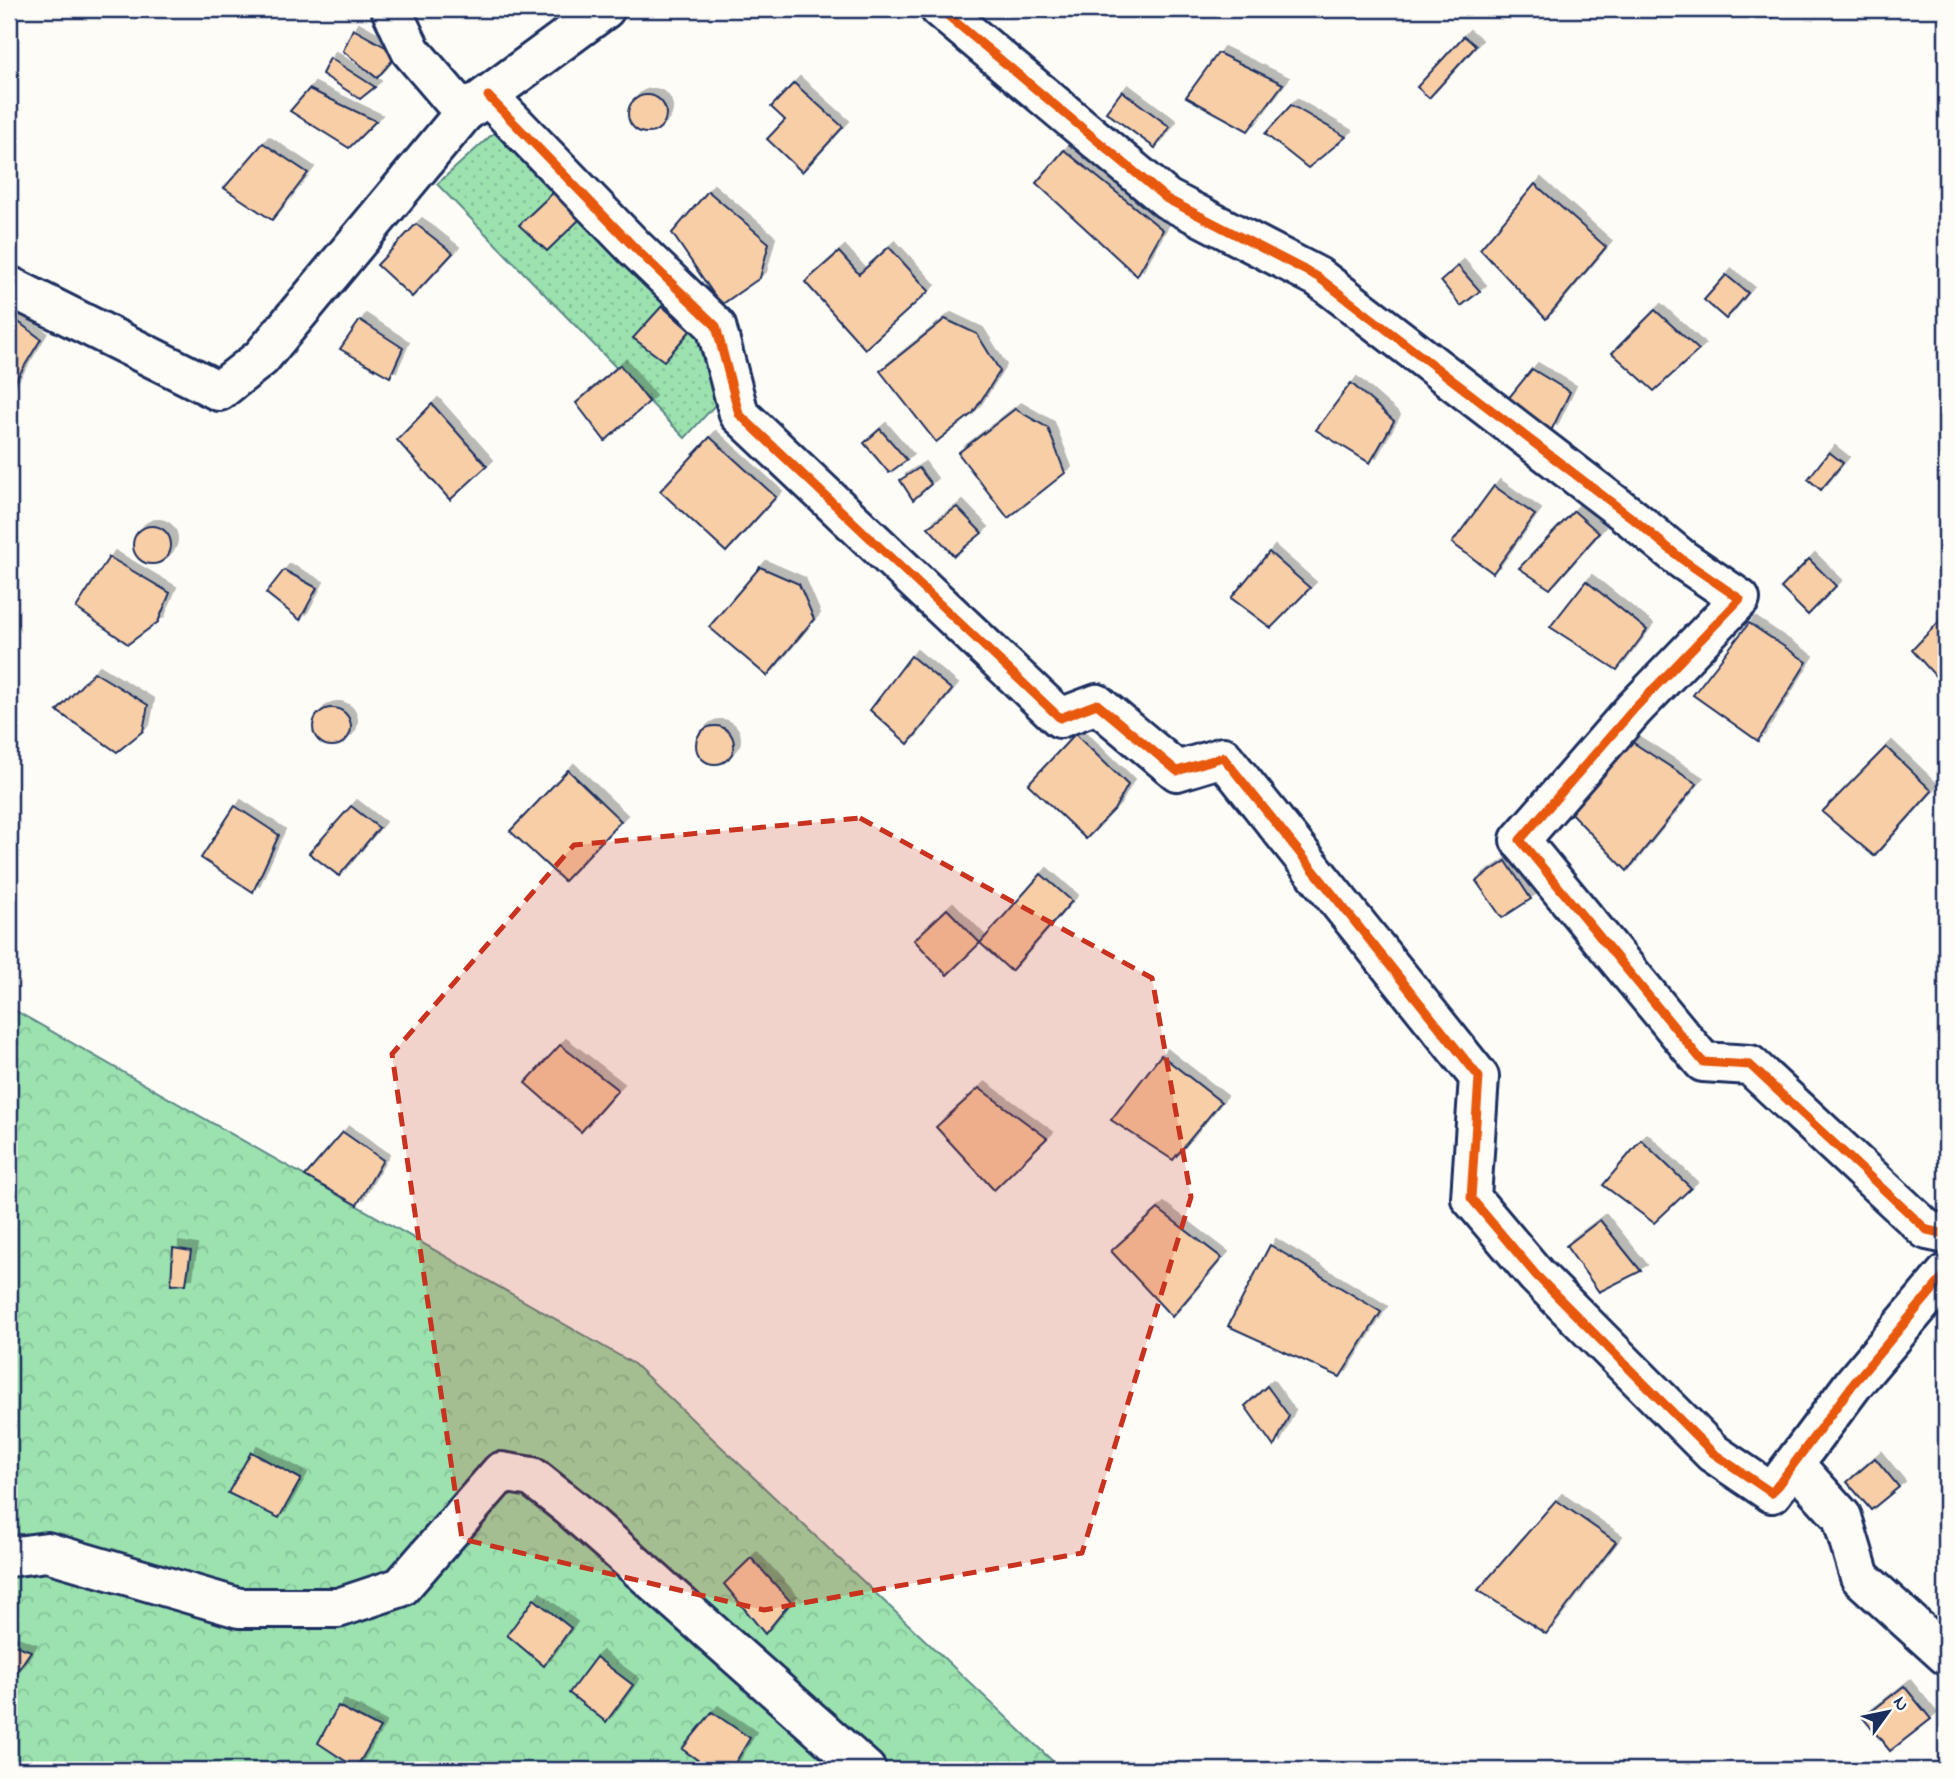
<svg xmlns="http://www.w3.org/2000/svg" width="1955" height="1779" font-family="'Indie Flower',sans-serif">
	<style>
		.forest { fill: url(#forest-crowns); stroke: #5b8886; stroke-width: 2 }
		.park { fill: url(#park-dots); stroke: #5b8886; stroke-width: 2 }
		.building { fill: #f8cea7; stroke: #1b2f5e; stroke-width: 2; filter: url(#shadow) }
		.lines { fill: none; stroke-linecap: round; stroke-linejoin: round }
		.minor-casing { stroke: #1b2f5e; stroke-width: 44 }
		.minor { stroke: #fdfcf7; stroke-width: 38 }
		.cycleway-casing { stroke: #fdfcf7; stroke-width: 13 }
		.cycleway { stroke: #e8590c; stroke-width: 9 }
		.marked { fill: #c8321e; fill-opacity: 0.2; stroke: #c8321e; stroke-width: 5; stroke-dasharray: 14 9; stroke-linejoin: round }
	</style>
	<defs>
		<pattern id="forest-crowns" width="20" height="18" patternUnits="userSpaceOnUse" patternTransform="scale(1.75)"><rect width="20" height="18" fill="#9be2af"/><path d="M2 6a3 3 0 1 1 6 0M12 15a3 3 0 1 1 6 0" fill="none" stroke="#85c299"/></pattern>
		<pattern id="park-dots" width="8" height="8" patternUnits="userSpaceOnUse" patternTransform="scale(1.75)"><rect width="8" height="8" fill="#9be2af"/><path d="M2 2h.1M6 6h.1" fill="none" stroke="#85c299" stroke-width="1.8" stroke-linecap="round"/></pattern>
		<filter id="shadow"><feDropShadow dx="6" dy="-6" stdDeviation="0" flood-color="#0004"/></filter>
	</defs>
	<rect width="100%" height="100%" fill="#fdfcf7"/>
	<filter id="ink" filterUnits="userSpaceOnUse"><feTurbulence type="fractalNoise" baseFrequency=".0143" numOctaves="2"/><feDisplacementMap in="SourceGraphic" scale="14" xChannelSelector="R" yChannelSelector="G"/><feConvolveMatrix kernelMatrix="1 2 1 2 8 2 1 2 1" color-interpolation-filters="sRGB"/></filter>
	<g filter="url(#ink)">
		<path class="forest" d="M 9,1007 L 634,1364 L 1062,1770 L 9,1770 Z"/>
		<path class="park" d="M 496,131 L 702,339 L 717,403 L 685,438 L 437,184 Z"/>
		<g class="building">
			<path d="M 1191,9 L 1214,9 L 1206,16 Z"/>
			<path d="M 1763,9 L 1784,9 L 1772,18 Z"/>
			<path d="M 353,29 L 398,54 L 377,78 L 343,51 Z"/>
			<path d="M 1464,36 L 1476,46 L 1429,98 L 1417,87 Z"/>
			<path d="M 1218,53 L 1283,84 L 1248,131 L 1186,97 Z"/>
			<path d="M 330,58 L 375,87 L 360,99 L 322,74 Z"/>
			<path d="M 794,83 L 843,127 L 802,172 L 767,139 L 785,120 L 771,107 Z"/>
			<path d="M 309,89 L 376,121 L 349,148 L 290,111 Z"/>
			<path d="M 1122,91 L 1170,127 L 1155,148 L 1106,112 Z"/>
			<circle cx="647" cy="114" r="19"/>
			<path d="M 1291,105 L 1346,137 L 1308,168 L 1265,134 Z"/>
			<path d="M 263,143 L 308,173 L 272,220 L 224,188 Z"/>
			<path d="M 1064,150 L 1163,230 L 1137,276 L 1036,183 Z"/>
			<path d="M 1535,184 L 1606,247 L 1546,319 L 1480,249 Z"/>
			<path d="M 555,191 L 580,219 L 547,251 L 519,225 Z"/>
			<path d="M 708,191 L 769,243 L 760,278 L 721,305 L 672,233 Z"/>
			<path d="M 416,224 L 453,253 L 412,297 L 377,265 Z"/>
			<path d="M 889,247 L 929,291 L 865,349 L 805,282 L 839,252 L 859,274 Z"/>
			<path d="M 1458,266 L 1480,291 L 1461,306 L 1441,281 Z"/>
			<path d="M 1726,275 L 1748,293 L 1726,319 L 1704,300 Z"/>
			<path d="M 662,306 L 690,331 L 664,361 L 633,338 Z"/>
			<path d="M 1655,310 L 1699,350 L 1654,391 L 1612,353 Z"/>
			<path d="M 9,315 L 41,339 L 10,390 L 9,389 Z"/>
			<path d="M 945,319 L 977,334 L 1000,371 L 973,413 L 936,442 L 880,371 Z"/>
			<path d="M 360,320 L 403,348 L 390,377 L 340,349 Z"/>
			<path d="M 620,365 L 649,402 L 605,441 L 576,403 Z"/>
			<path d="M 1532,369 L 1570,392 L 1551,431 L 1507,400 Z"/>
			<path d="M 1351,383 L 1394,421 L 1370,463 L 1316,430 Z"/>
			<path d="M 432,404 L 487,466 L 450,500 L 397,440 Z"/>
			<path d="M 1015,409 L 1048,428 L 1065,473 L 1008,518 L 958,453 Z"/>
			<path d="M 880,429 L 907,460 L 889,473 L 864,443 Z"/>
			<path d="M 710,437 L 776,497 L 726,552 L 660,491 Z"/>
			<path d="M 1829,452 L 1843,463 L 1821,490 L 1808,479 Z"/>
			<path d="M 919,468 L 931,484 L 913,500 L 900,480 Z"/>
			<path d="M 1494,486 L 1535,515 L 1493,573 L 1452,543 Z"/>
			<path d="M 957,507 L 982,533 L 954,556 L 928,527 Z"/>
			<path d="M 1574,511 L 1599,533 L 1550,589 L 1519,568 Z"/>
			<circle cx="152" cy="545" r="19"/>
			<path d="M 1269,552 L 1310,588 L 1271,628 L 1231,598 Z"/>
			<path d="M 109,557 L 170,593 L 158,622 L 128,644 L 76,608 Z"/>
			<path d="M 1809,559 L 1836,586 L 1808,615 L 1781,588 Z"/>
			<path d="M 760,567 L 799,584 L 814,619 L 767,676 L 709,627 Z"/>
			<path d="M 284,570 L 317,588 L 300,620 L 266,593 Z"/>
			<path d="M 1586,581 L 1647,630 L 1617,670 L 1550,627 Z"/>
			<path d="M 1946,614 L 1946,688 L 1912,650 Z"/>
			<path d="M 1749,623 L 1807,662 L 1758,741 L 1693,695 Z"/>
			<path d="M 911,656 L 952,690 L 908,744 L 870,710 Z"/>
			<path d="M 94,672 L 148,705 L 143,731 L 117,752 L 57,711 Z"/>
			<circle cx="332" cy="727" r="19"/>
			<circle cx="715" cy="745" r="19"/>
			<path d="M 1075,734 L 1128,785 L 1114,810 L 1086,839 L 1028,784 Z"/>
			<path d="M 1626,738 L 1697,784 L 1627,871 L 1563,805 Z"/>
			<path d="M 1886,747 L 1932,791 L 1874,856 L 1822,812 Z"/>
			<path d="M 568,770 L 621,821 L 564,881 L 510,831 Z"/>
			<path d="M 235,806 L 279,835 L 253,892 L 201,858 Z"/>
			<path d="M 351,806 L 379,828 L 339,876 L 309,853 Z"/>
			<path d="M 1506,861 L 1531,899 L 1502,918 L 1476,881 Z"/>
			<path d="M 1041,874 L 1072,901 L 1011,971 L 980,943 Z"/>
			<path d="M 947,909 L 980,943 L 947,975 L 914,940 Z"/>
			<path d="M 560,1045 L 618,1090 L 581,1132 L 525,1083 Z"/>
			<path d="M 1161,1055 L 1221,1102 L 1173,1160 L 1111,1120 Z"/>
			<path d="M 979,1088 L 1047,1138 L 994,1190 L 936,1127 Z"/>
			<path d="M 343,1132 L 383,1160 L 357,1205 L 305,1176 Z"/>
			<path d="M 1641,1140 L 1691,1188 L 1654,1223 L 1603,1185 Z"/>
			<path d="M 1158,1209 L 1222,1258 L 1172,1317 L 1111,1251 Z"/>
			<path d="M 1600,1220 L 1641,1271 L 1599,1292 L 1566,1246 Z"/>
			<path d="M 1270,1245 L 1381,1312 L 1340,1377 L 1228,1326 Z"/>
			<path d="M 173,1248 L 191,1251 L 186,1284 L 171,1285 Z"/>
			<path d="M 1267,1386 L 1289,1416 L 1274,1447 L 1245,1406 Z"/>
			<path d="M 251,1452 L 301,1479 L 279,1518 L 228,1493 Z"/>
			<path d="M 1875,1458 L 1899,1487 L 1871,1510 L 1847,1482 Z"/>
			<path d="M 1556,1500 L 1616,1542 L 1546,1634 L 1478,1590 Z"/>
			<path d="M 751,1558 L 791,1602 L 765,1634 L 724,1584 Z"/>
			<path d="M 534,1599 L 571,1628 L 544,1666 L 507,1635 Z"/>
			<path d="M 9,1643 L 31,1651 L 14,1676 L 9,1672 Z"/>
			<path d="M 596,1657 L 633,1685 L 606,1722 L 569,1693 Z"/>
			<path d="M 1904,1686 L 1931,1719 L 1890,1751 L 1863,1718 Z"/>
			<path d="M 338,1706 L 380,1728 L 356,1768 L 318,1743 Z"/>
			<path d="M 712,1712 L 750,1738 L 731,1770 L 712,1770 L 682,1749 Z"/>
		</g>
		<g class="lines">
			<defs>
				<g id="minor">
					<path d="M 391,9 L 411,51 L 464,113"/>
					<path d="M 940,9 L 1167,199 L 1318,277 L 1632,518 L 1683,560 L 1740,599 L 1634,709 L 1520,840 L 1703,1062 L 1750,1065 L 1927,1230 L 1946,1234"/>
					<path d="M 488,96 L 635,248 L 716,326 L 739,414 L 1060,718 L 1097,704 L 1177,771 L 1223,757 L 1479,1077 L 1471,1198 L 1536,1275 L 1713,1453 L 1772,1493 L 1854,1383 L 1946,1274"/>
					<path d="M 9,286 L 219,391 L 261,358 L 464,113 L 605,9"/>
					<path d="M 1794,1464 L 1842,1517 L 1860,1577 L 1946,1655"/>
					<path d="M 9,1557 L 47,1552 L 239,1608 L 338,1608 L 401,1587 L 501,1472 L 532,1477 L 571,1508 L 866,1770"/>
				</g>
			</defs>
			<use href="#minor" class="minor-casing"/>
			<use href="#minor" class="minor"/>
			<defs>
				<g id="cycleway">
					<path d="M 940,9 L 1167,199 L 1318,277 L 1632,518 L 1683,560 L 1740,599 L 1634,709 L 1520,840 L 1703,1062 L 1750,1065 L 1927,1230 L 1946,1234"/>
					<path d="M 488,96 L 635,248 L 716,326 L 739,414 L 1060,718 L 1097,704 L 1177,771 L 1223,757 L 1479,1077 L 1471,1198 L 1536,1275 L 1713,1453 L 1772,1493 L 1854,1383 L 1946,1274"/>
				</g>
			</defs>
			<use href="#cycleway" class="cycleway-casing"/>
			<use href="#cycleway" class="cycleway"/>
		</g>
	</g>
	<path class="marked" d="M 860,818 L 1152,978 L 1191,1197 L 1082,1553 L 764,1610 L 462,1539 L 392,1054 L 574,845 Z"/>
	<rect width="1955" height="1779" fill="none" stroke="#fdfcf7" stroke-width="35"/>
	<rect x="18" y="18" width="1920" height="1744" fill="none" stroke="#1b2f5e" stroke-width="2.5" filter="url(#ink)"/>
	<g transform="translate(1888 1712) rotate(57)" stroke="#fdfcf7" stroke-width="5" paint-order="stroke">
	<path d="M0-5L12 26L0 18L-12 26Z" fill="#1b2f5e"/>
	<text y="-10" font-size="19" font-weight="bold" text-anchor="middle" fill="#1b2f5e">N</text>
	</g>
</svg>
